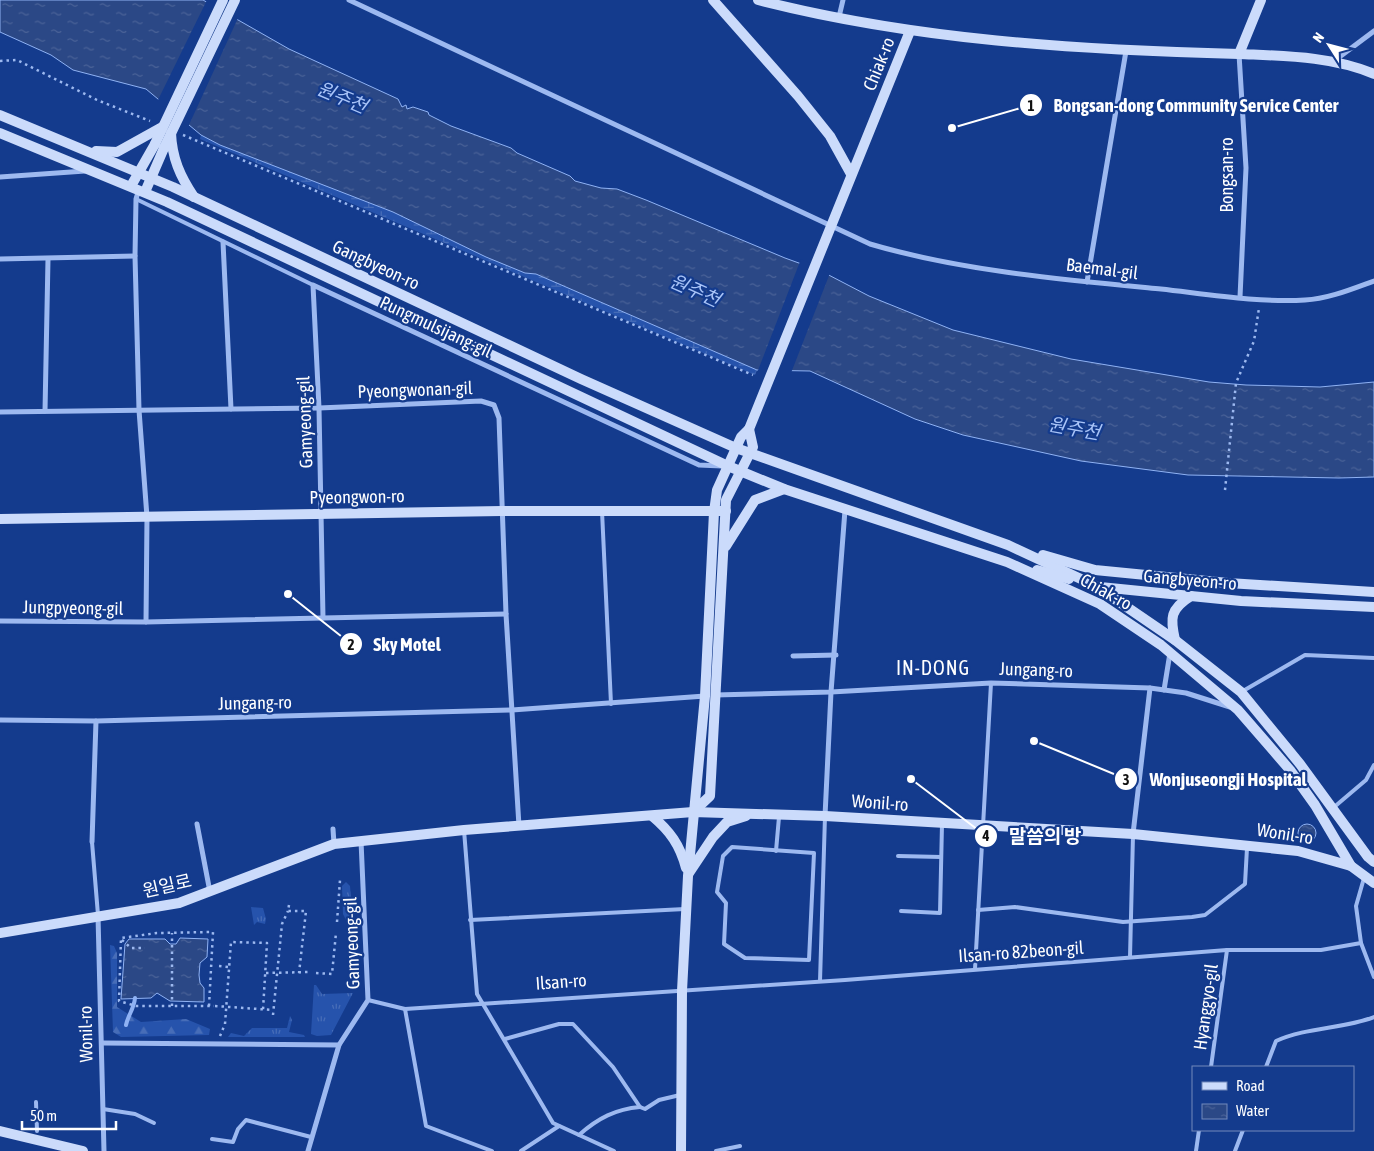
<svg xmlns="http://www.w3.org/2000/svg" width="1374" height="1151" font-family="'Asap Condensed','Noto Sans KR',sans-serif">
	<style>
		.grass { fill: url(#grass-tufts) }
		.forest { fill: url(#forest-firs) }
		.wetland { fill: url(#wetland-marsh) }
		.water { fill: url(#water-ripples); stroke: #8fb2f4 }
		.pier { fill: #143b8d }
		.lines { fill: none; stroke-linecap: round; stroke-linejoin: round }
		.stream { stroke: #8fb2f4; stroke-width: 4 }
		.path { stroke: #9db9f0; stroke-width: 2.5; stroke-dasharray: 2.5 4; stroke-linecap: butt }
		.lane { stroke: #9db9f0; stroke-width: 4 }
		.street { stroke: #9db9f0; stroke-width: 5 }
		.secondary { stroke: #cbdbfb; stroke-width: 10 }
		.secondary-bridge { stroke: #cbdbfb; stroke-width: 10 }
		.labels { text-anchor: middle; stroke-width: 4.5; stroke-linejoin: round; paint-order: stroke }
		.street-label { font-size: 18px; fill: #fff; stroke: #143b8d }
		.water-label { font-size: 19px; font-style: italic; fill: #a9c4f8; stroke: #143b8d }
		.quarter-label { font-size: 20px; letter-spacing: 1px; fill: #fff; stroke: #143b8d }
		.leader { fill: none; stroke: #fff; stroke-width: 2 }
		.callout-dot { fill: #fff; stroke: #143b8d; stroke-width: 2 }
		.mark-label { font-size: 15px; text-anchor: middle; font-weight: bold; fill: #111 }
		.callout-label { font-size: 19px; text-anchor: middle; font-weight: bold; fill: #fff; stroke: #143b8d; stroke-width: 4.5; stroke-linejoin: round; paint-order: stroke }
	</style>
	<defs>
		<pattern id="grass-tufts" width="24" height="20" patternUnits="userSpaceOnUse" patternTransform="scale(1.25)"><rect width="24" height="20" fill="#2653ac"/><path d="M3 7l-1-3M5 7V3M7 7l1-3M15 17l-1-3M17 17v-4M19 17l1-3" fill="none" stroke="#476db8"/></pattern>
		<pattern id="forest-firs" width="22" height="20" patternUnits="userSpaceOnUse" patternTransform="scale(1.25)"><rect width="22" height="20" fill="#2653ac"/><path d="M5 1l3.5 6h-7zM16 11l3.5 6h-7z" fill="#476db8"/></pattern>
		<pattern id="wetland-marsh" width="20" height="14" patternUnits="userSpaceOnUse" patternTransform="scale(1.25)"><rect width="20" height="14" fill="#2653ac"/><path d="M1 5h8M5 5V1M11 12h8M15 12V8" fill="none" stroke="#476db8"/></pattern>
		<pattern id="water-ripples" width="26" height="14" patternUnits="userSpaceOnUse" patternTransform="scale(1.25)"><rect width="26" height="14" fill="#2b4886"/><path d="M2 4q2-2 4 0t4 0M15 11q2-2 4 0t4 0" fill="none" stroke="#4b6398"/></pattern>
	</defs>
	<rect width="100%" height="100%" fill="#143b8d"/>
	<g class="grass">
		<path d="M 346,882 L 350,886 L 353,924 L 348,924 L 343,914 L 342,886 Z"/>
		<path d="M 251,907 L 263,908 L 266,919 L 265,924 L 257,922 L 254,925 Z"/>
		<path d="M 314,985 L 316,985 L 322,994 L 353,993 L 331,1035 L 317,1036 L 311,1034 Z"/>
		<path d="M 290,1016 L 292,1020 L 289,1032 L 304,1035 L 305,1037 L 228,1037 L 231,1033 L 244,1036 L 252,1028 L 287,1028 Z"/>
	</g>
	<path class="forest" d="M 110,945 L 114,946 L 117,953 L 117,1007 L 141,1022 L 186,1019 L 210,1029 L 209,1035 L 121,1037 L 113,1032 Z"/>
	<path class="wetland" d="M 201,135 L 393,212 L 525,273 L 536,274 L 757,370 L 755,375 L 200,139 Z"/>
	<g class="water">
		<path d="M 0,0 L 203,0 L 289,49 L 398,99 L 402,107 L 406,105 L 407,109 L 413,107 L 428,112 L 429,115 L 451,126 L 511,148 L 517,153 L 570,176 L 575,181 L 601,188 L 617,189 L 646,200 L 785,258 L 821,271 L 869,296 L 953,330 L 1071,359 L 1209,382 L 1246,385 L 1320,387 L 1374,382 L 1374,477 L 1339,478 L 1188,475 L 1081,461 L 963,435 L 915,419 L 810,371 L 757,370 L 536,274 L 525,273 L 486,257 L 393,212 L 220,145 L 201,135 L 146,89 L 73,70 L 51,55 L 0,32 Z"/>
		<circle cx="1307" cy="833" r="9"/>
		<path d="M 180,938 L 208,939 L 207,957 L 200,963 L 199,975 L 200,983 L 204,988 L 204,1002 L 170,1001 L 157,993 L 151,998 L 121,999 L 125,944 L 129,939 L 165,939 L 170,944 L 176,944 Z"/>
	</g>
	<g class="pier">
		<path d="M 207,0 L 238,18 L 188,127 L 157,102 Z"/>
		<path d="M 801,259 L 830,273 L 791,373 L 757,373 Z"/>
	</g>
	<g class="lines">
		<path class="stream" d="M 126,1025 C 128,1015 134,1009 135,998"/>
		<g class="path">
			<path d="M 0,61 L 17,60 L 97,100 L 150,121"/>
			<path d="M 183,135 L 753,375"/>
			<path d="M 1225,490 L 1236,383 L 1254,341 L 1259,308"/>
			<path d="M 289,905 L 288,911 L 306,911 L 299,973"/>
			<path d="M 337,922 L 340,880"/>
			<path d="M 122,940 L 131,948 L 145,948"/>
			<path d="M 219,966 L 229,967"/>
			<path d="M 266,973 L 309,972"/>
			<path d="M 316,973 L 332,974 L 336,933"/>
			<path d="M 172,1006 L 172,933"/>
			<path d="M 209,1006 L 213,932 L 157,933 L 121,938 L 119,1001 L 136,1006 L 214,1006"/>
			<path d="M 215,1006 L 273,1010"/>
			<path d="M 273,1015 L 282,924 L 288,911"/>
			<path d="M 220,1036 L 225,1024 L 231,942 L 267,943 L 263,1010"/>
		</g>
		<g class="lane">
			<path d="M 136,199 L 313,285"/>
			<path d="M 602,511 L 611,704"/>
			<path d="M 1243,691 L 1305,655 L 1374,658"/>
			<path d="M 1333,808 L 1366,780 L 1374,765"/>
			<path d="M 464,830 L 477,994 L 553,1123 L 614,1151"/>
			<path d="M 92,842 L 98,915"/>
			<path d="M 732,847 L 814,853 L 809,960 L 745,958 L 724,944 L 726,903 L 717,892 L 723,856 Z"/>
			<path d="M 776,851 L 779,817"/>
			<path d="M 898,856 L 941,857"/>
			<path d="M 1364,878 L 1356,906 L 1361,943 L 1374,977"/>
			<path d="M 978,910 L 1015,907 L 1123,922 L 1192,917 L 1205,915 L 1245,884 L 1247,848"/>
			<path d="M 901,911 L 940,913 L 942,824"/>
			<path d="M 470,920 L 685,909"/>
			<path d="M 1130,957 L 1133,835"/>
			<path d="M 975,969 L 991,683"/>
			<path d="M 820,981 L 825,816"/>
			<path d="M 368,1000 L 405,1009 L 845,980 L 1227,950 L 1321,950 L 1361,943"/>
			<path d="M 405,1009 L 426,1126 L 492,1151"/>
			<path d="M 505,1039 L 559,1024 L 573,1024 L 613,1067 L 640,1107 L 645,1109 L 659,1100 L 680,1095"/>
			<path d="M 1211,1067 L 1227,950"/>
			<path d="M 1266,1067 L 1276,1041 C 1307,1027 1343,1029 1374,1017"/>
			<path d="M 36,1102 L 37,1131"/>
			<path d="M 103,1109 L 135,1114 L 154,1123"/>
			<path d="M 579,1135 C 598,1118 616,1109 640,1107"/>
			<path d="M 212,1139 L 233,1142 L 238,1129 L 246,1120 L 311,1137"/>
			<path d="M 521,1151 L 559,1126"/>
			<path d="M 716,1151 L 740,1146"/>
			<path d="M 1196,1151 L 1199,1130"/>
			<path d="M 1235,1151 L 1243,1130"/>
		</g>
		<g class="street">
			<path d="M 349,0 L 870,244 C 961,271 1066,280 1161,289 C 1206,294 1261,303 1305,300 C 1328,299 1352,289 1374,281"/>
			<path d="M 839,17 L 843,0"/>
			<path d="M 1239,54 L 1246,168 L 1240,297"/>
			<path d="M 1334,61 L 1374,31"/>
			<path d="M 0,177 L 85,171"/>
			<path d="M 139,189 L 136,199 L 135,256 L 139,410 L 147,517 L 146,622"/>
			<path d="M 223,242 L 231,409"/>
			<path d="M 0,259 L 135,256"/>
			<path d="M 1087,282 L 1126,51"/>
			<path d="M 45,411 L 48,259"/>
			<path d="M 0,412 L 319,408 L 481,401 L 494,405 L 499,418 L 506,614 L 519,826"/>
			<path d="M 323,618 L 319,408 L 313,285 L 699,465 L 722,466"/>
			<path d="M 0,621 L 146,622 L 506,614"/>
			<path d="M 793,656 L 836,655"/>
			<path d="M 1164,690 L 1170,653"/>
			<path d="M 715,695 L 831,692 L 991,683 L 1150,688 L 1186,693 L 1230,707"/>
			<path d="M 0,720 L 96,721 L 512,710 L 705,696"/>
			<path d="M 825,816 L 831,692 L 845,510"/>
			<path d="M 197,824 L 210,892"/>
			<path d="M 333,829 L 334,844"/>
			<path d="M 1133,834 L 1150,688"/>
			<path d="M 92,842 L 96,721"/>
			<path d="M 98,916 L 104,1151"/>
			<path d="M 103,1043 L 339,1045"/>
			<path d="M 308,1151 L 339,1045 L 368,1000 L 361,841"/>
		</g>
		<g class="secondary">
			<path d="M 713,0 L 798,96 L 830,136 L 851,174"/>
			<path d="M 758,0 C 915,40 1077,50 1239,54 L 1261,0"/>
			<path d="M 1239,54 C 1283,56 1332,56 1374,74"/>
			<path d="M 0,115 L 173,187 L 581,379 L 736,448 L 1008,545 L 1096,586 L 1175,640 L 1241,692 L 1300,764 L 1368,857 L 1374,862"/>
			<path d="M 0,133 L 167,202 L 728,466 L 784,489 L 1007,562 L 1100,604 L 1161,645 L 1238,710 L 1290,770 L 1315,805 L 1351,866 L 1374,883"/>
			<path d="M 171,133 C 172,158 180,176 194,197"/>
			<path d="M 96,151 L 117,152 L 162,127"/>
			<path d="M 131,186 L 155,144"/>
			<path d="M 145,192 L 164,148"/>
			<path d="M 0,519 L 502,511 L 726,511"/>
			<path d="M 726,546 L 755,500 L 784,489"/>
			<path d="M 1043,555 L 1095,570 L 1228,583 L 1374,592"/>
			<path d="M 1037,570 L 1069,579"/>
			<path d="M 1100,587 L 1241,601 L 1374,607"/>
			<path d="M 1175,640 C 1170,618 1170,609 1191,596"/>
			<path d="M 693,812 L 710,796 L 726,500 L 753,447 L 749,429"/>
			<path d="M 652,816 C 670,831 680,845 686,868"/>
			<path d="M 689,873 L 713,837 L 727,822 L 746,816"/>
			<path d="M 0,933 L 179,903 L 334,844 L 464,830 L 693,812 L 825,816 L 1133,834 L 1298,851 L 1351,866"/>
			<path d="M 0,1131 L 83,1151"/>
			<path d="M 681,1151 L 682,991 L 688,876 L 705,696 L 714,512 L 717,490 L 741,437 L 749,429 L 910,31"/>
		</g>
		<g class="secondary-bridge">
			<path d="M 155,144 L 223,0"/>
			<path d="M 164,148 L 235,0"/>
		</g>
	</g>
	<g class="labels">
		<g class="street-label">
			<text transform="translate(879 64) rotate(-68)" y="6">Chiak-ro</text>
			<text transform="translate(1227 175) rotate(-90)" y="6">Bongsan-ro</text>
			<text transform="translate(376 265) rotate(25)" y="6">Gangbyeon-ro</text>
			<text transform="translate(1102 269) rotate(7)" y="6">Baemal-gil</text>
			<text transform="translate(436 327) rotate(25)" y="6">Pungmulsijang-gil</text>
			<text transform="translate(415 390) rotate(-2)" y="6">Pyeongwonan-gil</text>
			<text transform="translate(305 422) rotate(-92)" y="6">Gamyeong-gil</text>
			<text transform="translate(357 497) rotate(-1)" y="6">Pyeongwon-ro</text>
			<text transform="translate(1190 580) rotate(5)" y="6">Gangbyeon-ro</text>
			<text transform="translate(1106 592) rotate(29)" y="6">Chiak-ro</text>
			<text transform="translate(73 608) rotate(1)" y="6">Jungpyeong-gil</text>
			<text transform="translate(1036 670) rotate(2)" y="6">Jungang-ro</text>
			<text transform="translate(255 703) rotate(-1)" y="6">Jungang-ro</text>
			<text transform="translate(880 803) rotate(4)" y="6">Wonil-ro</text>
			<text transform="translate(1285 834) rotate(9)" y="6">Wonil-ro</text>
			<text transform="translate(167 886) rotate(-13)" y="6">원일로</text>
			<text transform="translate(352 943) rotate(-92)" y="6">Gamyeong-gil</text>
			<text transform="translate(1021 952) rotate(-4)" y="6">Ilsan-ro 82beon-gil</text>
			<text transform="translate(561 982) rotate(-4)" y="6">Ilsan-ro</text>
			<text transform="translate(1206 1007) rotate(-82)" y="6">Hyanggyo-gil</text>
			<text transform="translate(86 1034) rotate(-91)" y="6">Wonil-ro</text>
		</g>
		<g class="water-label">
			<text transform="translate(342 97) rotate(23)" y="7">원주천</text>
			<text transform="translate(695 290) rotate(24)" y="7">원주천</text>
			<text transform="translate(1074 428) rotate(10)" y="7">원주천</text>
		</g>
		<g class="quarter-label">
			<text x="933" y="675">IN-DONG</text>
		</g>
	</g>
	<path class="leader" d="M952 128L1031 105M288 594L351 644M1034 741L1126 779M911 779L986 836"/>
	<g class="callout-dot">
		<circle cx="952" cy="128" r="5"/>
		<circle cx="288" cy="594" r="5"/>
		<circle cx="1034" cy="741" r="5"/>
		<circle cx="911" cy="779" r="5"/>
		<circle cx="1031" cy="105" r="12"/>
		<circle cx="351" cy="644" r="12"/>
		<circle cx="1126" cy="779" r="12"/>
		<circle cx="986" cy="836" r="12"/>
	</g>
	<g class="mark-label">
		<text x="1031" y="111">1</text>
		<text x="351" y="650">2</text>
		<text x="1126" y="785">3</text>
		<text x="986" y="841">4</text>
	</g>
	<g class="callout-label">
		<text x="1196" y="112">Bongsan-dong Community Service Center</text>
		<text x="407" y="651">Sky Motel</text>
		<text x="1228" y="786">Wonjuseongji Hospital</text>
		<text x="1045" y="843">말씀의 방</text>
	</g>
	<rect x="1192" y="1066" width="162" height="65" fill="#143b8d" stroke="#7289bb"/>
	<rect x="1202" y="1082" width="25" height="8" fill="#cbdbfb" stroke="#7289bb"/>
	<text x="1236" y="1091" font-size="15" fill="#ffffff">Road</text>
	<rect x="1202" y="1104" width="25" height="15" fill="url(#water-ripples)" stroke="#7289bb"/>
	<text x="1236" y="1116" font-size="15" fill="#ffffff">Water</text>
	<g transform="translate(1329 45) rotate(306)" stroke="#143b8d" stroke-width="4" paint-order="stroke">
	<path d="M0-4L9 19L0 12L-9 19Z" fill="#ffffff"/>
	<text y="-8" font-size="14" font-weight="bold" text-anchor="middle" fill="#ffffff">N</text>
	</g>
	<path d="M22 1121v8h94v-8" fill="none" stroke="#ffffff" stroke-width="2.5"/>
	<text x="30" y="1121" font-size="15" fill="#ffffff" stroke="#143b8d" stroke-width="4" paint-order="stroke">50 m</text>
</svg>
